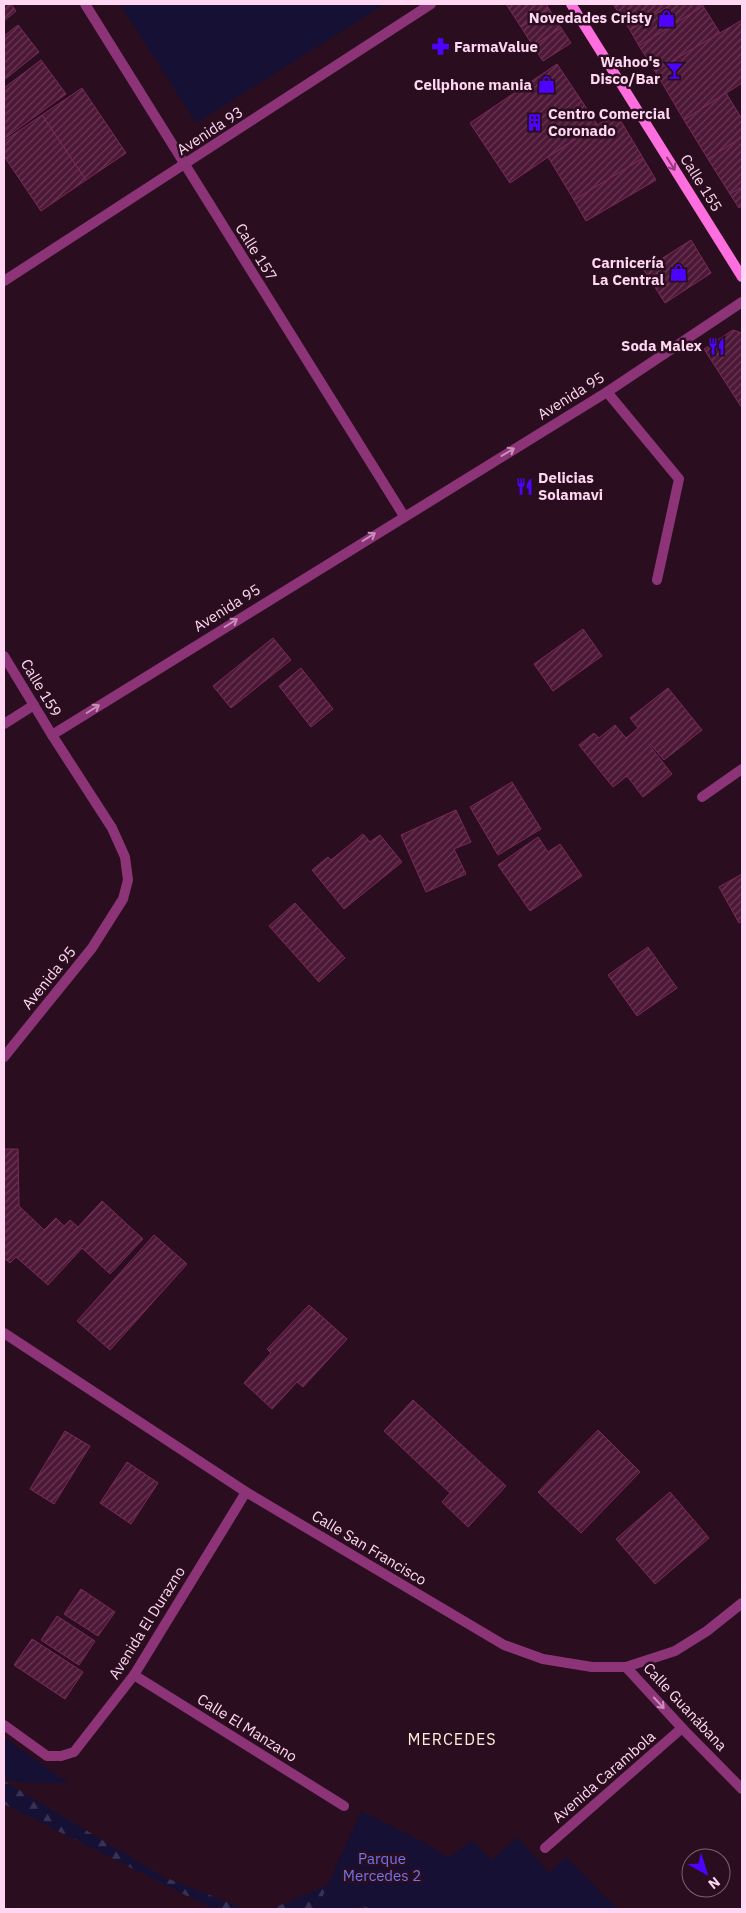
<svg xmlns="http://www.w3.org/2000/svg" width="746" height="1913" font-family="'IBM Plex Sans',sans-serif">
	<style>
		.forest { fill: url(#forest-firs) }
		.green { fill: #161035 }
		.building { fill: url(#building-hatch); stroke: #7b285a }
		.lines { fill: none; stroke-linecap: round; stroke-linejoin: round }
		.lane { stroke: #8d3478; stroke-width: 10 }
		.street { stroke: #8d3478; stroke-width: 10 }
		.secondary { stroke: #ff6ede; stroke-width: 10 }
		.oneway { stroke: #943e7e }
		.oneway2 { stroke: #cc8ebb }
		.labels { text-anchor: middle; stroke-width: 5; stroke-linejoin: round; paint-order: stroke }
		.poi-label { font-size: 15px; font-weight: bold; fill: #ffd7f2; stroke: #2a0e1f; text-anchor: end }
		.street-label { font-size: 15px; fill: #ffd7f2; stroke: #2a0e1f }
		.park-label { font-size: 15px; fill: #6f76ee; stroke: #2a0e1f }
		.neighbourhood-label { font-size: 16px; letter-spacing: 1px; fill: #ffeed9; stroke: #2a0e1f }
	</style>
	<defs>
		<pattern id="forest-firs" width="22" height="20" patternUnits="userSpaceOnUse" patternTransform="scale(1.25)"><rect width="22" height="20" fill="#161035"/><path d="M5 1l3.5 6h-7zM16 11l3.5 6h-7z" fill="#393253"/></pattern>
		<pattern id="building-hatch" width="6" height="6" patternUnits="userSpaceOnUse" patternTransform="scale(1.25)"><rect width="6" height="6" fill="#4d1837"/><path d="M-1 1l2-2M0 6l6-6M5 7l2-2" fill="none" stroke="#683954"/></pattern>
	</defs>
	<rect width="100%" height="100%" fill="#2a0e1f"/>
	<g class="forest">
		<path d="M 4,1781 L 164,1877 L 245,1909 L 213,1909 L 4,1804 Z"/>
		<path d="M 347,1877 L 481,1909 L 368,1909 L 362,1906 L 347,1909 L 271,1909 Z"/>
	</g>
	<g class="green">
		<path d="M 120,4 L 385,4 L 196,123 Z"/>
		<path d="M 4,1738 L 69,1783 L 23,1783 L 4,1779 Z"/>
		<path d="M 361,1811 L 425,1843 L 448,1858 L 472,1840 L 492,1860 L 517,1837 L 549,1873 L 566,1857 L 617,1909 L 375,1909 L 362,1906 L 347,1909 L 317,1909 Z"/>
	</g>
	<g class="building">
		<path d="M 4,4 L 11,4 L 16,11 L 4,21 Z"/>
		<path d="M 506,4 L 546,4 L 549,9 L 521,27 Z"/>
		<path d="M 613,4 L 672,4 L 630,30 Z"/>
		<path d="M 672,4 L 702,4 L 703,6 L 639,46 L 630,30 Z"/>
		<path d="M 703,6 L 720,33 L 655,71 L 639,46 Z"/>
		<path d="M 549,9 L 561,28 L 533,46 L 521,27 Z"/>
		<path d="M 742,20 L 742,83 L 684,120 L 655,71 Z"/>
		<path d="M 18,25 L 39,52 L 4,80 L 4,36 Z"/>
		<path d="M 561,28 L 571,43 L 543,61 L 533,46 Z"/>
		<path d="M 41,60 L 66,94 L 4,139 L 4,88 Z"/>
		<path d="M 557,64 L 597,124 L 510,183 L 470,123 Z"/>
		<path d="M 82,88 L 126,153 L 86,180 L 42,115 Z"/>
		<path d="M 726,93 L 742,119 L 742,137 L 708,159 L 684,120 Z"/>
		<path d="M 616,113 L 643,158 L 574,200 L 548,157 Z"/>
		<path d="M 42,115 L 86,180 L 41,211 L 4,156 L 4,141 Z"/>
		<path d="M 742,137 L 742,187 L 730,194 L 708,159 Z"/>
		<path d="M 643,158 L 656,180 L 586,221 L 574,200 Z"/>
		<path d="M 742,187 L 742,206 L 739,208 L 730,194 Z"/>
		<path d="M 691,240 L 711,273 L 665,303 L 644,270 Z"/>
		<path d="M 733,330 L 742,333 L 742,408 L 704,349 Z"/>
		<path d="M 583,629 L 602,656 L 553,691 L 534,664 Z"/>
		<path d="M 273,638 L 291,660 L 231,708 L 213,686 Z"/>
		<path d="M 301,668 L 333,709 L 311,727 L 279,686 Z"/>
		<path d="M 668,688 L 702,730 L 664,760 L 650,744 L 649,745 L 672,774 L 643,797 L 627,776 L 613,787 L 579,745 L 594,733 L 599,738 L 615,725 L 626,738 L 638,728 L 630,718 Z"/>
		<path d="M 512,782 L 541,829 L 498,855 L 470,807 Z"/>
		<path d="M 456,810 L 471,842 L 454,849 L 466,874 L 426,892 L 401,835 Z"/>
		<path d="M 363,834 L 370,842 L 380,835 L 402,862 L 344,909 L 312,870 L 328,857 L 331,860 Z"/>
		<path d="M 538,837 L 548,852 L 560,844 L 582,876 L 530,911 L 498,865 Z"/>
		<path d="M 742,874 L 742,921 L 739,923 L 719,887 Z"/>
		<path d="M 295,903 L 345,958 L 319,982 L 269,926 Z"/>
		<path d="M 648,947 L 677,988 L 637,1016 L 608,975 Z"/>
		<path d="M 4,1149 L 18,1149 L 19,1206 L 44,1230 L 56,1218 L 64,1226 L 70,1220 L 78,1227 L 102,1201 L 143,1239 L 110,1274 L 82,1248 L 48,1285 L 16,1257 L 10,1263 L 4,1258 Z"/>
		<path d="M 154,1235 L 187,1264 L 110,1350 L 77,1321 Z"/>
		<path d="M 309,1305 L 347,1339 L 303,1387 L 297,1382 L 272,1409 L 244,1383 L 271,1353 L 267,1349 Z"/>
		<path d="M 413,1400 L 506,1486 L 468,1527 L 442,1502 L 450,1493 L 384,1431 Z"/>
		<path d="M 598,1430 L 640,1472 L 581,1533 L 538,1492 Z"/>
		<path d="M 65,1431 L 90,1446 L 54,1504 L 30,1489 Z"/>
		<path d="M 127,1462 L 158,1483 L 131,1524 L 100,1503 Z"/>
		<path d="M 670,1492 L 709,1538 L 655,1584 L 616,1539 Z"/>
		<path d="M 81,1589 L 115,1612 L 98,1636 L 64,1614 Z"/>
		<path d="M 57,1616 L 95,1641 L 79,1665 L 41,1640 Z"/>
		<path d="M 32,1639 L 83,1672 L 65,1699 L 14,1665 Z"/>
	</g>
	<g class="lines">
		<path class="lane" d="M 607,392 L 679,479 L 657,580"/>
		<g class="street">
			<path d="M 85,4 L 404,516"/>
			<path d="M 4,281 L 431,4"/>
			<path d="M 4,656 L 52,735 L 112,828 L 125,857 L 128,880 L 123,899 L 92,948 L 4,1057"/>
			<path d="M 4,724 L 34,705"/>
			<path d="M 52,735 L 607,392 L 742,302"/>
			<path d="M 702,797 L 742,769"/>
			<path d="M 4,1333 L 246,1492 L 504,1645 L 543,1659 L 592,1667 L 626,1667 L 675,1651 L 707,1631 L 742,1603"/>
			<path d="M 626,1667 L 682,1728 L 742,1789"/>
			<path d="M 134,1675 L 344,1806"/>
			<path d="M 4,1725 L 47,1756 L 61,1756 L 74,1752 L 134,1675 L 246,1492"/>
			<path d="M 545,1848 L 682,1728"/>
		</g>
		<path class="secondary" d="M 571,4 L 742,277"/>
	</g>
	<defs><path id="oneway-shaft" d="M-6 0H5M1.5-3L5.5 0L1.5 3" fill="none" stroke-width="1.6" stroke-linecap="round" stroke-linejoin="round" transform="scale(1.25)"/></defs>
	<use class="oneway" href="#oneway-shaft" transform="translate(671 164) rotate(58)"/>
	<g class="oneway2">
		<use href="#oneway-shaft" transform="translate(508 452) rotate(-31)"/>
		<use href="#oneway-shaft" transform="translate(369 537) rotate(-32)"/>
		<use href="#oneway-shaft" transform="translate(231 623) rotate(-32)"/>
		<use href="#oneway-shaft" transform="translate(93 709) rotate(-32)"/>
		<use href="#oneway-shaft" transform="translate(659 1703) rotate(47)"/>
	</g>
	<defs>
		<symbol id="shop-bare" viewBox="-9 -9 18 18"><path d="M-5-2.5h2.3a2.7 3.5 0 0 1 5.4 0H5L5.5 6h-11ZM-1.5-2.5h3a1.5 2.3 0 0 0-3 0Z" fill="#4e03ff" stroke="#2a0e1f" stroke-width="2.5" paint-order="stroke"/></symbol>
		<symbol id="pharmacy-bare" viewBox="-9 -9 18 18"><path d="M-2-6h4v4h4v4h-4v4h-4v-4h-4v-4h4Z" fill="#4e03ff" stroke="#2a0e1f" stroke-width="2.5" paint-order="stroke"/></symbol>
		<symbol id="bar-bare" viewBox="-9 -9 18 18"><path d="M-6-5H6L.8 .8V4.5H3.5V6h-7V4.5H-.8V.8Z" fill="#4e03ff" stroke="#2a0e1f" stroke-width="2.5" paint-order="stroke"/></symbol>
		<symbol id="building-bare" viewBox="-9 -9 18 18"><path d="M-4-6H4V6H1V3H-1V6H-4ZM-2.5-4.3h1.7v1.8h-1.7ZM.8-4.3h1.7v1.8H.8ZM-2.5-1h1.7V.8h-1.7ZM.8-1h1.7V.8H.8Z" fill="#4e03ff" stroke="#2a0e1f" stroke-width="2.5" paint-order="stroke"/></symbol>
		<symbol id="restaurant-bare" viewBox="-9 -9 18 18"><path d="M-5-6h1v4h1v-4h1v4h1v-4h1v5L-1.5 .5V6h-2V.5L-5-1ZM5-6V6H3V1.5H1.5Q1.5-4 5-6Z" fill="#4e03ff" stroke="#2a0e1f" stroke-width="2.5" paint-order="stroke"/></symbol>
	</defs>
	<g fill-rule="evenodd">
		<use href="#shop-bare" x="654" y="6" width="25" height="25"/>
		<use href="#pharmacy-bare" x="428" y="34" width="25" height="25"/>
		<use href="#bar-bare" x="662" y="58" width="25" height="25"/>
		<use href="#shop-bare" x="534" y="72" width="25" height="25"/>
		<use href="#building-bare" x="522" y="110" width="25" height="25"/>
		<use href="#shop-bare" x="666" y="260" width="25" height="25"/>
		<use href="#restaurant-bare" x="704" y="334" width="25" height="25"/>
		<use href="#restaurant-bare" x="512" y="474" width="25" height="25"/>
	</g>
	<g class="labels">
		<g class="poi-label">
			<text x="652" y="23">Novedades Cristy</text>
			<text x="454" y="52" text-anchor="start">FarmaValue</text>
			<text x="660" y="67">Wahoo's<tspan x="660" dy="17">Disco/Bar</tspan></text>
			<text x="532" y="90">Cellphone mania</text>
			<text x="548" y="119" text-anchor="start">Centro Comercial<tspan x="548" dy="17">Coronado</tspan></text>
			<text x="664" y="268">Carnicería<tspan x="664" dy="17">La Central</tspan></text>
			<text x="702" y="351">Soda Malex</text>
			<text x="538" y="483" text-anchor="start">Delicias<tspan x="538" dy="17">Solamavi</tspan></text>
		</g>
		<g class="street-label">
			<text transform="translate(210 131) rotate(-33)" y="5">Avenida 93</text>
			<text transform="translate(701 183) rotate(58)" y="5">Calle 155</text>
			<text transform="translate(256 252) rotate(58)" y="5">Calle 157</text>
			<text transform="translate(571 396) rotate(-32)" y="5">Avenida 95</text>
			<text transform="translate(227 608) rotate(-32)" y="5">Avenida 95</text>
			<text transform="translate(41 688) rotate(59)" y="5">Calle 159</text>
			<text transform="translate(49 978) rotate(-51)" y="5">Avenida 95</text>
			<text transform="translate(369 1548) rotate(31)" y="5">Calle San Francisco</text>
			<text transform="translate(147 1623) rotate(-58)" y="5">Avenida El Durazno</text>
			<text transform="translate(685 1707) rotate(47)" y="5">Calle Guanábana</text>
			<text transform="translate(247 1728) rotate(32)" y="5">Calle El Manzano</text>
			<text transform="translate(604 1777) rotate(-41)" y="5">Avenida Carambola</text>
		</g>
		<g class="park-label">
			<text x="382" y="1864">Parque<tspan x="382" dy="17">Mercedes 2</tspan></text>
		</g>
		<g class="neighbourhood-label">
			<text x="452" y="1745">MERCEDES</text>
		</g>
	</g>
	<rect width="746" height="1913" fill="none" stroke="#ffd7f2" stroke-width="10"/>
	<g transform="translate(706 1873) rotate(141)"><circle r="24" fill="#2a0e1f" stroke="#7f5e73"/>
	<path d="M0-4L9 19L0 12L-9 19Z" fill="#4e03ff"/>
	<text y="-8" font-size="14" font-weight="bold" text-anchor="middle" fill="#ffd7f2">N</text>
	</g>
</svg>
